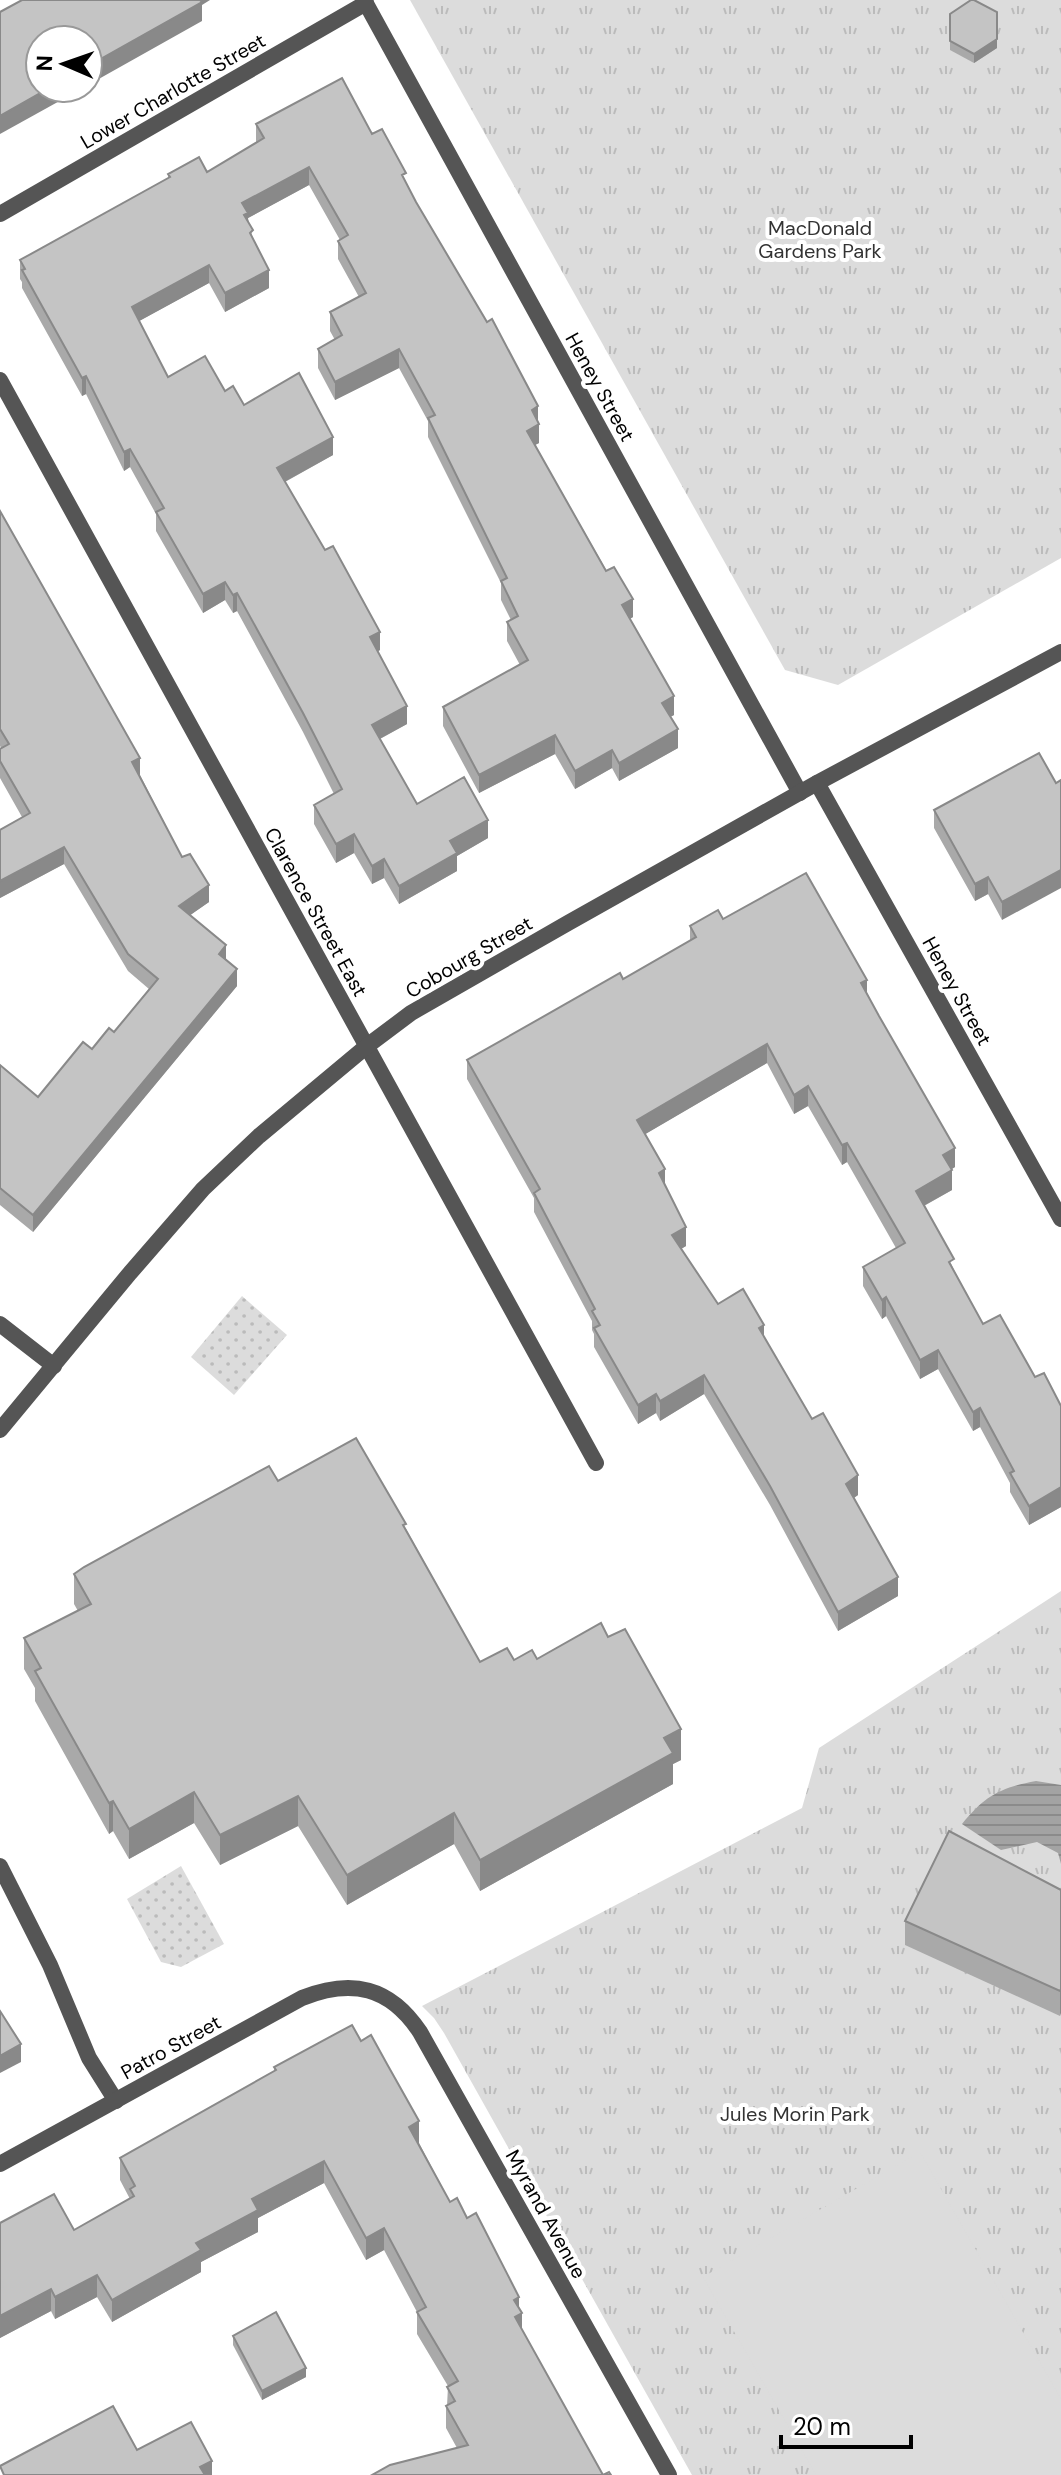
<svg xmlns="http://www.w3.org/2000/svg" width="1061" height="2475" font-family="'DM Sans',sans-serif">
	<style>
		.grass { fill: url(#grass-dots) }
		.park { fill: url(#park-tufts) }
		.pitch { fill: #dcdcdc }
		.water { fill: url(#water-rules) }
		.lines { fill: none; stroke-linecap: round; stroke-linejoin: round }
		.service { stroke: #555; stroke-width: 16 }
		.minor { stroke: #555; stroke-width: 16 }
		.tertiary { stroke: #555; stroke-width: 16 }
		.wall { fill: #a9a9a9 }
		.shaded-wall { fill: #898989 }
		.building { fill: #c4c4c4; stroke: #898989; stroke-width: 2 }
		.labels { text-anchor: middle; stroke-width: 8; stroke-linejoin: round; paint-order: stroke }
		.street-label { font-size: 20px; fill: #000; stroke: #fff }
		.park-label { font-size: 20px; fill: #333; stroke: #fff }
	</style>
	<defs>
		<pattern id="grass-dots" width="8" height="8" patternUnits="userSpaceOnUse" patternTransform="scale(2)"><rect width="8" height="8" fill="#dcdcdc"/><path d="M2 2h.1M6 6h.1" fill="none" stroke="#bbb" stroke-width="1.8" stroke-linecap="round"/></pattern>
		<pattern id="park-tufts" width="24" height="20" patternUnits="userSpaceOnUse" patternTransform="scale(2)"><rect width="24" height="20" fill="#dcdcdc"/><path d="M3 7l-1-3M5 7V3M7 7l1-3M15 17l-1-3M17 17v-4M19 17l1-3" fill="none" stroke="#bbb"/></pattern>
		<pattern id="water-rules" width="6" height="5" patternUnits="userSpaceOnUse" patternTransform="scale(2)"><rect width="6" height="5" fill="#a3a3a3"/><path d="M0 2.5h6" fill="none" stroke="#8b8b8b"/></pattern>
	</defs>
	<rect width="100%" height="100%" fill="#fff"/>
	<g class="grass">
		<path d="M 242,1296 L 287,1335 L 234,1395 L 191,1357 Z"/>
		<path d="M 181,1866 L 224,1944 L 181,1967 L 161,1962 L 127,1899 Z"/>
	</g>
	<g class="park">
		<path d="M 410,0 L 1061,0 L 1061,558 L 838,685 L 785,670 Z"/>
		<path d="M 1061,1591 L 1061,2475 L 692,2475 L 444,2033 L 434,2018 L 422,2006 L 802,1808 L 819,1748 Z"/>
	</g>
	<path class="pitch" d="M 920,2152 L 1061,2399 L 1061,2475 L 816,2475 L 703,2277 Z"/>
	<path class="water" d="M 1036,1781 L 1061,1785 L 1061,1864 L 1058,1853 L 1037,1842 L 1001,1850 L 962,1824 C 985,1796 999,1788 1036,1781 Z"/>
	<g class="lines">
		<path class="service" d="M 0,1866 L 50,1965 L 89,2058 L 116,2101"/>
		<g class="minor">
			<path d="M 364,0 L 800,793"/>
			<path d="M 0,214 L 366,3"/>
			<path d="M 0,380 L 596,1463"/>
			<path d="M 817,783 L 1061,1219"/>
			<path d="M 0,1324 L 54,1366"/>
			<path d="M 0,2164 L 302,1998 C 352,1978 390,1987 420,2032 L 669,2475"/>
		</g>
		<path class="tertiary" d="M 0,1430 L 130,1273 L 203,1189 L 259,1136 L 367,1046 L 411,1013 L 568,923 L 817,783 L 1061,652"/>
	</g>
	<g class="wall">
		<path d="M 950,14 L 997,48 L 974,63 L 950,50 Z"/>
		<path d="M 256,124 L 372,134 L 406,183 L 538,423 L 539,443 L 535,445 L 633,617 L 630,619 L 674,715 L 670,717 L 678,748 L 619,781 L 612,768 L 575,789 L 555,754 L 479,793 L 443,726 L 443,707 L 520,665 L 507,641 L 507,622 L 511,620 L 501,600 L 501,583 L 428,437 L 428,421 L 399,368 L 335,400 L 318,368 L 318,349 L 335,340 L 330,331 L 330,312 L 359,297 L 338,259 L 338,241 L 340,240 L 309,185 L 248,218 L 253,240 L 269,288 L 225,312 L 209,283 L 139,321 L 168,377 L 225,391 L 244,405 L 333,455 L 285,482 L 380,650 L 378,651 L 407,724 L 380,739 L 417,804 L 488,838 L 457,856 L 457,871 L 399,904 L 384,878 L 372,884 L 354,853 L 336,863 L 314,824 L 314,805 L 334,794 L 303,732 L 237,611 L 233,613 L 225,600 L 203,613 L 156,531 L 156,514 L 130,467 L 124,471 L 86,394 L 82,396 L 22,288 L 22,282 L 20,279 L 20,260 L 168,178 L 168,174 L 207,172 L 256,143 Z"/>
		<path d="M 0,511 L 140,775 L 182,857 L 209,902 L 190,915 L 226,960 L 237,986 L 33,1232 L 0,1205 L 0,1065 L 38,1097 L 92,1049 L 114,1032 L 149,989 L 128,971 L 64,864 L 0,898 L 0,830 L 22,817 L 0,778 L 0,749 L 2,749 L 0,746 Z"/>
		<path d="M 1039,753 L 1002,920 L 988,894 L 975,901 L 934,828 L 934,810 Z"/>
		<path d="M 723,919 L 867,993 L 955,1167 L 952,1169 L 952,1190 L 924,1206 L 954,1270 L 983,1324 L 1035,1377 L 1061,1406 L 1061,1507 L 1029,1525 L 1010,1492 L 1010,1483 L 980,1427 L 973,1431 L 938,1369 L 920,1379 L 886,1316 L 882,1319 L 863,1286 L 863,1267 L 896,1248 L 847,1162 L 842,1165 L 808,1106 L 794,1114 L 767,1063 L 645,1134 L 665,1185 L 686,1246 L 681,1249 L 718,1304 L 764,1338 L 858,1495 L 854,1498 L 898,1596 L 838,1631 L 770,1505 L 704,1394 L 660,1421 L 656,1413 L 638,1424 L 594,1347 L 594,1334 L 592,1330 L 592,1321 L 534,1212 L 534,1198 L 467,1079 L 467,1060 L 623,979 L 690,941 L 690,926 Z"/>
		<path d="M 278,1481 L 406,1529 L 480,1662 L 537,1659 L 608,1637 L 681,1760 L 673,1764 L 673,1784 L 480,1891 L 454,1844 L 347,1905 L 298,1826 L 220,1865 L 194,1823 L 129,1859 L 113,1831 L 109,1834 L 35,1701 L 35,1688 L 24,1669 L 24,1638 L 78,1611 L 74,1604 L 74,1574 Z"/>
		<path d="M 1061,1890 L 1060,2016 L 905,1945 L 905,1921 Z"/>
		<path d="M 274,2067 L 419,2143 L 450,2202 L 467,2218 L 519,2308 L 522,2330 L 603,2475 L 611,2475 L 372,2475 L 457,2448 L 446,2428 L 446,2406 L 447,2406 L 448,2386 L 417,2334 L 417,2312 L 384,2250 L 366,2260 L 324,2183 L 258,2218 L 258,2232 L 201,2262 L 201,2272 L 112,2322 L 97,2297 L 55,2319 L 51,2311 L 0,2338 L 0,2223 L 74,2230 L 130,2199 L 120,2180 L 120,2158 L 274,2071 Z"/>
		<path d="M 233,2336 L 306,2377 L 262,2400 L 233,2345 Z"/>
	</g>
	<g class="shaded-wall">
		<path d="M 195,0 L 210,0 L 202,5 L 202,21 L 88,85 L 88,66 Z"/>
		<path d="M 997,39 L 997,48 L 974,63 L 974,54 Z"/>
		<path d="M 49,88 L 83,88 L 0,134 L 0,116 Z"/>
		<path d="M 309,167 L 309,185 L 248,218 L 248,232 L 244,234 L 242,203 Z"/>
		<path d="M 209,265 L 209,283 L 132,325 L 132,307 Z"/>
		<path d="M 269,270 L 269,288 L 225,312 L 225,293 Z"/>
		<path d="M 399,349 L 399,368 L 335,400 L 335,382 Z"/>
		<path d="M 86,376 L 86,394 L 82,396 L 82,378 Z"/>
		<path d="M 538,406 L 538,424 L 532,410 Z"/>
		<path d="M 539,424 L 539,443 L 527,449 L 527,431 Z"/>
		<path d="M 333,437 L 333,455 L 277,486 L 277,468 Z"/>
		<path d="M 130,449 L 130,467 L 124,471 L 124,452 Z"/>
		<path d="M 225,582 L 225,600 L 203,613 L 203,594 Z"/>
		<path d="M 237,593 L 237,611 L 233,613 L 233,595 Z"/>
		<path d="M 633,599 L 633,617 L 622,623 L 622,605 Z"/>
		<path d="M 380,632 L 380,650 L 370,656 L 370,637 Z"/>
		<path d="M 674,696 L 674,715 L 662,721 L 662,703 Z"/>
		<path d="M 407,706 L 407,724 L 372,743 L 372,725 Z"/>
		<path d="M 678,729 L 678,748 L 619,781 L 619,763 Z"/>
		<path d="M 555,735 L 555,754 L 479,793 L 479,775 Z"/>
		<path d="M 612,750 L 612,768 L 575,789 L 575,771 Z"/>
		<path d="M 140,758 L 140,775 L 132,779 L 132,762 Z"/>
		<path d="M 488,820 L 488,838 L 457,856 L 457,871 L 399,904 L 399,886 L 450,841 Z"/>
		<path d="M 354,834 L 354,853 L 336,863 L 336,844 Z"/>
		<path d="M 64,847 L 64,864 L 0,898 L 0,881 Z"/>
		<path d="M 384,859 L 384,878 L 372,884 L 372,866 Z"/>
		<path d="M 1061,870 L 1061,888 L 1002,920 L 1002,902 Z"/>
		<path d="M 988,877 L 988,894 L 975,901 L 975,884 Z"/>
		<path d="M 209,885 L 209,902 L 179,923 L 179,906 Z"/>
		<path d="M 226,945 L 226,962 L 219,954 Z"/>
		<path d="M 237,969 L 237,986 L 33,1232 L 33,1215 Z"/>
		<path d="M 867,980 L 867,999 L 861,983 Z"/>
		<path d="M 767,1044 L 767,1063 L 637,1139 L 637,1120 Z"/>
		<path d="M 808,1086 L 808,1106 L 794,1114 L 794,1095 Z"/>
		<path d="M 847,1143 L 847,1162 L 842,1165 L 842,1145 Z"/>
		<path d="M 955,1148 L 955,1167 L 943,1174 L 943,1155 Z"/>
		<path d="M 665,1169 L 665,1189 L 659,1173 Z"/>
		<path d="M 952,1170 L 952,1190 L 916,1210 L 916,1191 Z"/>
		<path d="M 686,1227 L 686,1246 L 672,1254 L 672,1235 Z"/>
		<path d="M 886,1297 L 886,1316 L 882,1319 L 882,1300 Z"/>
		<path d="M 764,1325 L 764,1344 L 759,1328 Z"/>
		<path d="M 938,1350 L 938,1369 L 920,1379 L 920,1360 Z"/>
		<path d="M 704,1375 L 704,1394 L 660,1421 L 660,1401 Z"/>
		<path d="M 656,1394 L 656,1413 L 638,1424 L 638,1405 Z"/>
		<path d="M 980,1408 L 980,1427 L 973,1431 L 973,1412 Z"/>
		<path d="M 858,1475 L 858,1495 L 846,1503 L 846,1484 Z"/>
		<path d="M 1061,1487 L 1061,1507 L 1029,1525 L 1029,1506 Z"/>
		<path d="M 898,1577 L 898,1596 L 838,1631 L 838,1612 Z"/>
		<path d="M 681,1729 L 681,1760 L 673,1764 L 673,1784 L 480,1891 L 480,1860 L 664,1738 Z"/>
		<path d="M 194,1792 L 194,1823 L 129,1859 L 129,1829 Z"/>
		<path d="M 298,1796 L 298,1826 L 220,1865 L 220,1835 Z"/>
		<path d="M 113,1801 L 113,1831 L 109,1834 L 109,1803 Z"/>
		<path d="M 454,1813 L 454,1844 L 347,1905 L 347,1875 Z"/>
		<path d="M 1061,1989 L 1061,2013 L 1060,2016 L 1060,1991 Z"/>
		<path d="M 21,2044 L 21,2062 L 0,2073 L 0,2056 Z"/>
		<path d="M 419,2121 L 419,2143 L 409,2149 L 409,2127 Z"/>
		<path d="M 324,2161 L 324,2183 L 258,2218 L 258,2232 L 201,2262 L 201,2272 L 112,2322 L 112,2300 L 196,2243 L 252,2199 Z"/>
		<path d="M 384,2228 L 384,2250 L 366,2260 L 366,2238 Z"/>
		<path d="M 97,2275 L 97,2297 L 55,2319 L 55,2297 Z"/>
		<path d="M 51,2289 L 51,2311 L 0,2338 L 0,2316 Z"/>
		<path d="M 519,2297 L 519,2315 L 522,2313 L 522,2335 L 515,2339 L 514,2300 Z"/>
		<path d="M 306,2368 L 306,2377 L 262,2400 L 262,2391 Z"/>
		<path d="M 212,2461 L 212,2475 L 200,2475 L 200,2467 Z"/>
	</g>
	<g class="building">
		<path d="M 22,0 L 200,0 L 202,2 L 88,66 L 88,40 L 40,40 L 40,88 L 49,88 L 0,116 L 0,12 Z"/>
		<path d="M 971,0 L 974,0 L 997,12 L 997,39 L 974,54 L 950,41 L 950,14 Z"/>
		<path d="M 342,78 L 372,134 L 382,129 L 406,173 L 402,175 L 416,202 L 487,322 L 492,319 L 538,406 L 532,410 L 539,424 L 527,431 L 606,571 L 614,567 L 633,599 L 622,605 L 674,696 L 662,703 L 678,729 L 619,763 L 612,750 L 575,771 L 555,735 L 479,775 L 443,707 L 528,660 L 507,622 L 518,616 L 501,581 L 507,578 L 428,418 L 435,415 L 399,349 L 335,382 L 318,349 L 342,335 L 330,312 L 366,293 L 338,241 L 348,235 L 309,167 L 242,203 L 248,213 L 244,215 L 253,230 L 250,233 L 269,270 L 225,293 L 209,265 L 132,307 L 168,377 L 205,356 L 225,391 L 233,386 L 244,405 L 299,373 L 333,437 L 277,468 L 325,550 L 333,546 L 380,632 L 370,637 L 407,706 L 372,725 L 417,804 L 464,777 L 488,820 L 450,841 L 457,853 L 399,886 L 384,859 L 372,866 L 354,834 L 336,844 L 314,805 L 342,789 L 303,713 L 237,593 L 233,595 L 225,582 L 203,594 L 156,512 L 164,508 L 130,449 L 124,452 L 86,376 L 82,378 L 22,270 L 25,269 L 20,260 L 170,177 L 168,174 L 199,157 L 207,172 L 264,138 L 256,124 Z"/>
		<path d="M 0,511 L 140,758 L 132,762 L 182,857 L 190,854 L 209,885 L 179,906 L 226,945 L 219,954 L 237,969 L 33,1215 L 0,1188 L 0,1065 L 38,1097 L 83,1042 L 92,1049 L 109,1028 L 114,1032 L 158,979 L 128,954 L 64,847 L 0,881 L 0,830 L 30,813 L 0,761 L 0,749 L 9,744 L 0,729 Z"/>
		<path d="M 1039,753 L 1056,783 L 1061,780 L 1061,870 L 1002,902 L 988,877 L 975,884 L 934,810 Z"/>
		<path d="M 806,873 L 867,980 L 861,983 L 879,1016 L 955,1148 L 943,1155 L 952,1170 L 916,1191 L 954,1259 L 949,1262 L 983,1324 L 1000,1315 L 1035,1377 L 1044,1373 L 1061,1406 L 1061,1487 L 1029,1506 L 1010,1473 L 1014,1471 L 980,1408 L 973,1412 L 938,1350 L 920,1360 L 886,1297 L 882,1300 L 863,1267 L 905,1243 L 847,1143 L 842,1145 L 808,1086 L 794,1095 L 767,1044 L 637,1120 L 665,1169 L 659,1173 L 686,1227 L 672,1235 L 718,1304 L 743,1289 L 764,1325 L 759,1328 L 812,1419 L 823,1413 L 858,1475 L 846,1484 L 898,1577 L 838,1612 L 770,1486 L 704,1375 L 660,1401 L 656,1394 L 638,1405 L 594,1328 L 600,1325 L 592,1311 L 595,1309 L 534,1193 L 540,1189 L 467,1060 L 620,973 L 623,979 L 696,937 L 690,926 L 718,910 L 723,919 Z"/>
		<path d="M 356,1438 L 406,1524 L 403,1525 L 480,1662 L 507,1648 L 514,1660 L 532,1650 L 537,1659 L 601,1623 L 608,1637 L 625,1629 L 681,1729 L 664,1738 L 673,1753 L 480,1860 L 454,1813 L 347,1875 L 298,1796 L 220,1835 L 194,1792 L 129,1829 L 113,1801 L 109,1803 L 35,1671 L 41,1668 L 24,1638 L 91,1604 L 74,1574 L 84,1567 L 269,1466 L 278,1481 Z"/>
		<path d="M 949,1831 L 1061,1890 L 1061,1989 L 1060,1991 L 905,1921 Z"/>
		<path d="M 0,2011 L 21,2044 L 0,2056 Z"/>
		<path d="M 352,2025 L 361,2041 L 371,2035 L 387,2064 L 419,2121 L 409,2127 L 450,2202 L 457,2198 L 467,2218 L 476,2213 L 519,2297 L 514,2300 L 522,2313 L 515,2317 L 603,2475 L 609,2472 L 611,2475 L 372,2475 L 390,2465 L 468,2445 L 446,2406 L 455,2401 L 447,2387 L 458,2381 L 417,2312 L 426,2307 L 384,2228 L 366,2238 L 324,2161 L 252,2199 L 258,2210 L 196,2243 L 201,2250 L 112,2300 L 97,2275 L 55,2297 L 51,2289 L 0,2316 L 0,2223 L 54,2194 L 74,2230 L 134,2196 L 130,2189 L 135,2186 L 120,2158 L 276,2070 L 274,2067 Z"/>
		<path d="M 276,2312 L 306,2368 L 262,2391 L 233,2336 Z"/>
		<path d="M 113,2406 L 137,2450 L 191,2422 L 212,2461 L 200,2467 L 205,2475 L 4,2475 L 0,2466 Z"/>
	</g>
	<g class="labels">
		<g class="street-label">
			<text transform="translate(173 91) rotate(-30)" y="7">Lower Charlotte Street</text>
			<text transform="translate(600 387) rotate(61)" y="7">Heney Street</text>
			<text transform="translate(316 912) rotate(61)" y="7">Clarence Street East</text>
			<text transform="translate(469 957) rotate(-30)" y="7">Cobourg Street</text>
			<text transform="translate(957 991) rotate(61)" y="7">Heney Street</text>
			<text transform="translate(171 2047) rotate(-29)" y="7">Patro Street</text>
			<text transform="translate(546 2214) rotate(61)" y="7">Myrand Avenue</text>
		</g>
		<g class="park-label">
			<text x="820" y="235">MacDonald<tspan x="820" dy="23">Gardens Park</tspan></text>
			<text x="795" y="2121">Jules Morin Park</text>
		</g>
	</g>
	<g transform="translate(64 64) rotate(272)"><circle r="38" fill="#ffffff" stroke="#999999" stroke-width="2"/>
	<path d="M0-6L14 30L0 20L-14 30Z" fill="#000000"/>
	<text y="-12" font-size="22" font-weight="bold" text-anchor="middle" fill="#000000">N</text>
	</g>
	<path d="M781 2435v12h130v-12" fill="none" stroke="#000000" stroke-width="4"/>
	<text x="793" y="2435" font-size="24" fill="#000000" stroke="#ffffff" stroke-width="6" paint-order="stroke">20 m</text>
</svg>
